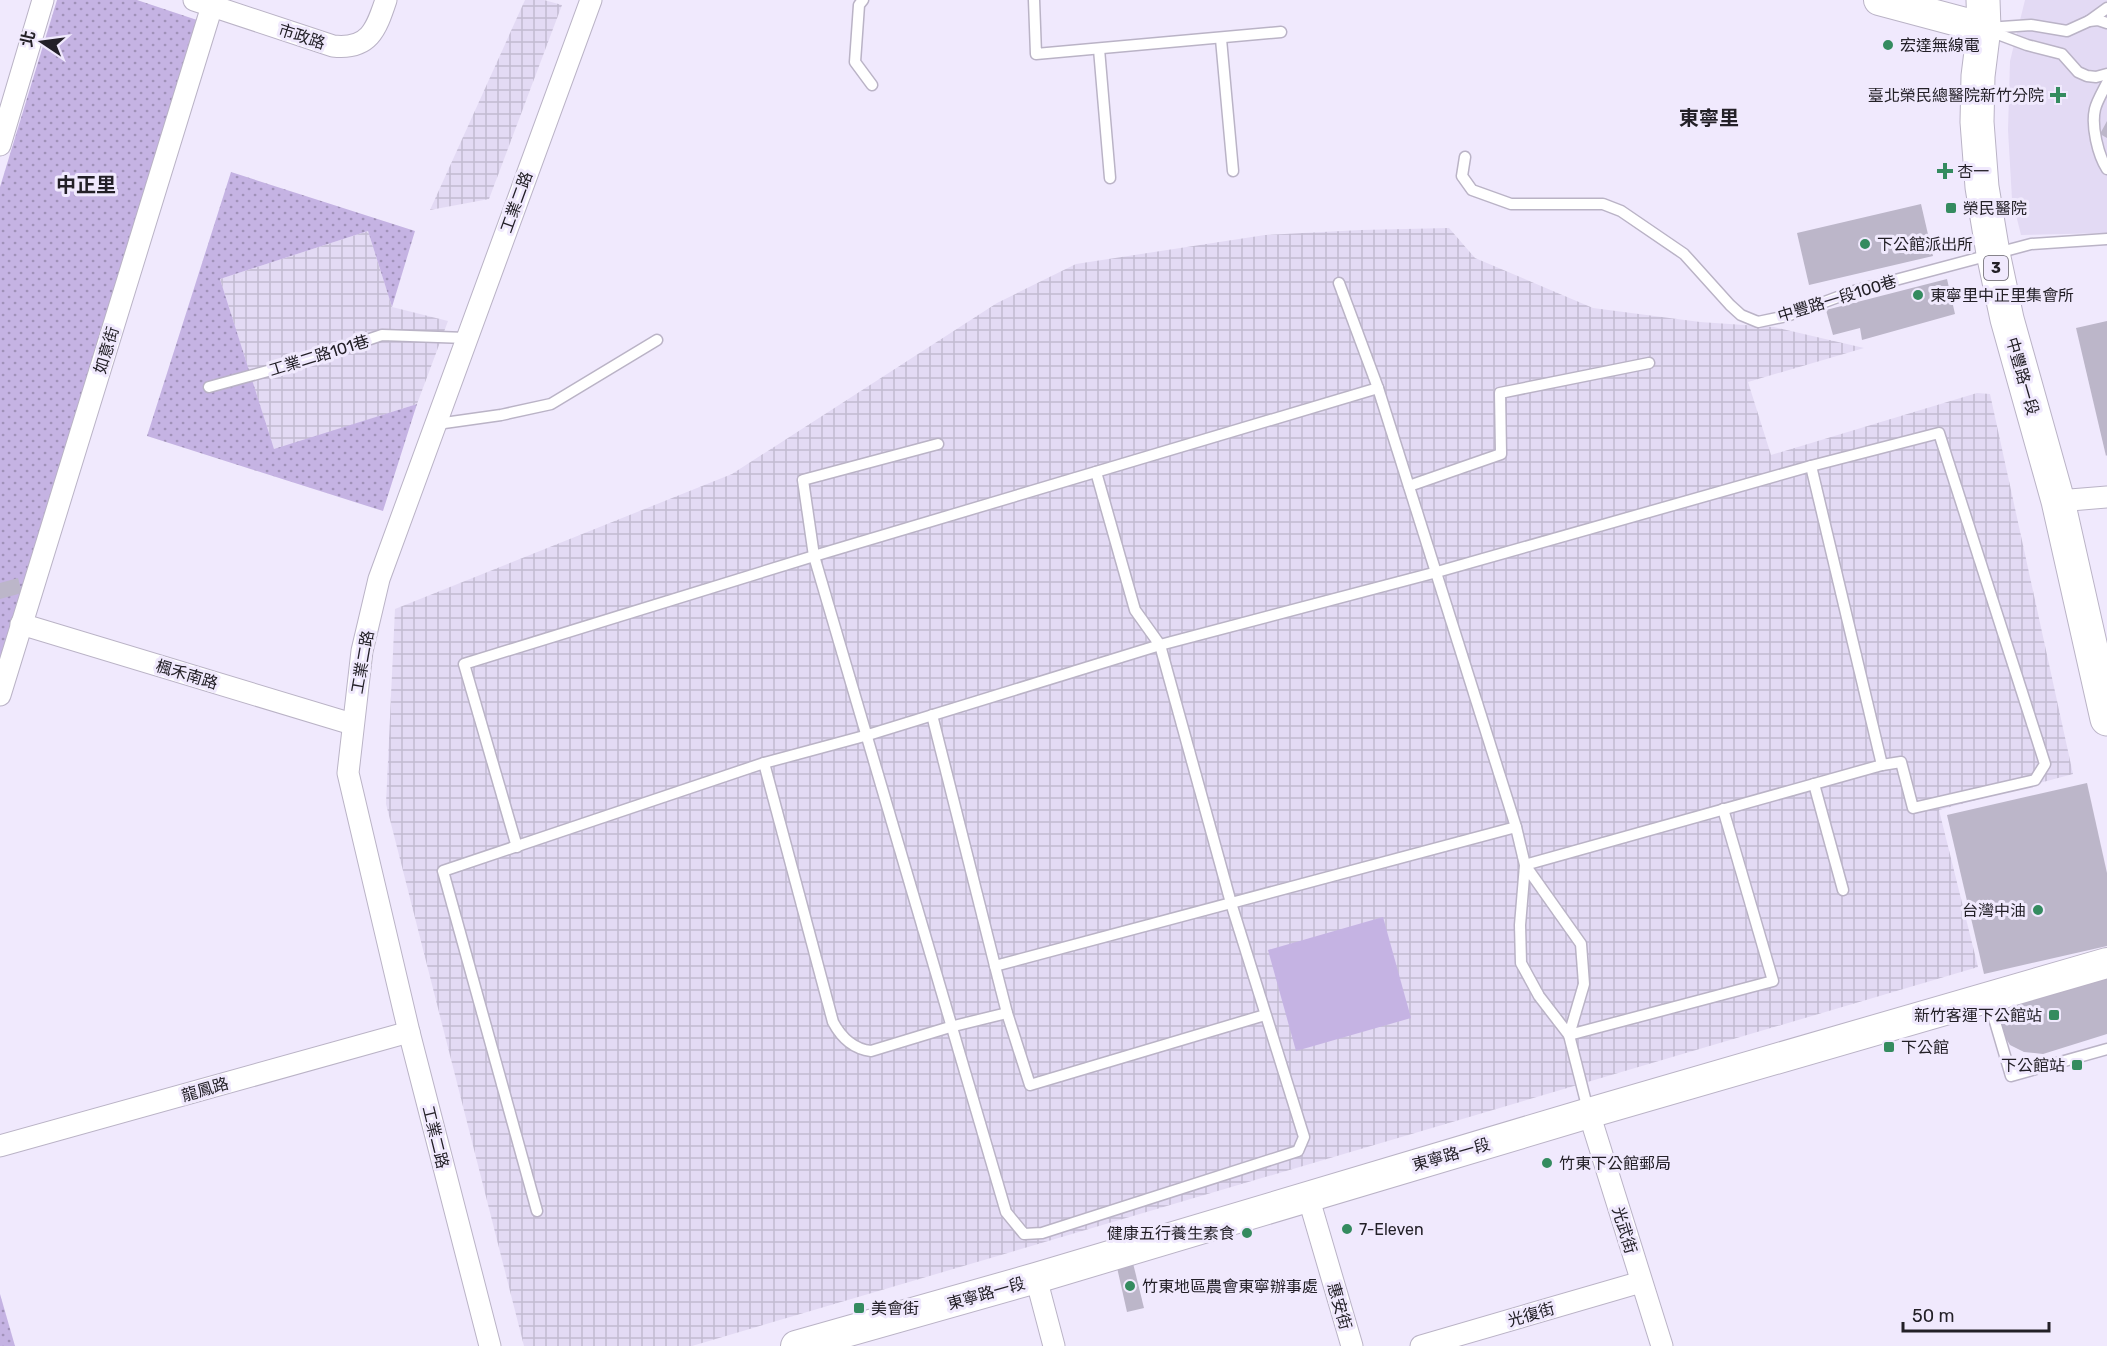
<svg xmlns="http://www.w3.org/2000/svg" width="2107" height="1346" font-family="Rubik,'Noto Sans TC',sans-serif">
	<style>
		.built { fill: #e3daf4 }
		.industrial { fill: url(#industrial-grid) }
		.park { fill: url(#park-dots) }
		.garden { fill: #c5b3e3 }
		.building { fill: #bcb6c9 }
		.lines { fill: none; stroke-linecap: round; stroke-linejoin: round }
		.lane-casing { stroke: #bab3c6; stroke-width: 13 }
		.street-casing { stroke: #bab3c6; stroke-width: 23 }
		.secondary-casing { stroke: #bab3c6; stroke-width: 32 }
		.primary-casing { stroke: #bab3c6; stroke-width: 35 }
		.lane { stroke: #fff; stroke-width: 10 }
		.street { stroke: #fff; stroke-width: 21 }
		.secondary { stroke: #fff; stroke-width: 30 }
		.primary { stroke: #fff; stroke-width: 33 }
		.poi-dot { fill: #348b5f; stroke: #f0e9fd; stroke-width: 2 }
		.labels { text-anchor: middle; stroke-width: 6; stroke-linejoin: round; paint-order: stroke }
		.shield { fill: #f0e9fd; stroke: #605c67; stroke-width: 1.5 }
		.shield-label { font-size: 15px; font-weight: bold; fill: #232027 }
		.street-label { font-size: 16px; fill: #232027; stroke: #f0e9fd }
		.poi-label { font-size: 16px; fill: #232027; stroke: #f0e9fd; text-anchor: start }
		.quarter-label { font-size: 20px; font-weight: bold; fill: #232027; stroke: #f0e9fd }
	</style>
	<defs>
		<pattern id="industrial-grid" width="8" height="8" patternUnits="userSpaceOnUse" patternTransform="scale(1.5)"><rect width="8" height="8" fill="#e3daf4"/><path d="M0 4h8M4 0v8" fill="none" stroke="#c2bbd1"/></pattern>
		<pattern id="park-dots" width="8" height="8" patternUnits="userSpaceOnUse" patternTransform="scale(1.5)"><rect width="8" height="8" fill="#c5b3e3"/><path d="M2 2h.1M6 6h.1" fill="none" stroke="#a091b8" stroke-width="1.8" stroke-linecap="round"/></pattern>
	</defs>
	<rect width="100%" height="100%" fill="#f0e9fd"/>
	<path class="built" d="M 2025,0 L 2107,0 L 2107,233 L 2021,235 L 2012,199 L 2008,130 L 2010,61 Z"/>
	<g class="industrial">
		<path d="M 525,0 L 544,0 L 562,5 L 489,199 L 430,210 Z"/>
		<path d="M 1449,228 L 1475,258 L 1593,308 L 1700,322 L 1774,327 L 1864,348 L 1748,382 L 1771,455 L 1977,393 L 1990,394 L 2073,774 L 1939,810 L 1978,967 L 692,1346 L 524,1346 L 386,804 L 395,609 L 732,474 L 997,303 L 1076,264 L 1265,235 L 1361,230 Z"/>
		<path d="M 368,231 L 392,307 L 448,321 L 417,404 L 274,450 L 220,279 Z"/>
	</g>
	<g class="park">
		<path d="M 57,0 L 137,0 L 197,20 L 0,674 L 0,187 Z"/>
		<path d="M 231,172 L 415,231 L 392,307 L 368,231 L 220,279 L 274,449 L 417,404 L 383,511 L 147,436 Z"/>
		<path d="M 0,1294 L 15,1346 L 0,1346 Z"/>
	</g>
	<path class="garden" d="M 1383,917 L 1411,1018 L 1296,1051 L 1268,950 Z"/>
	<g class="building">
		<path d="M 2107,121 L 2107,138 L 2100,134 Z"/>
		<path d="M 1921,204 L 1933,256 L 1809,285 L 1797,233 Z"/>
		<path d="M 1947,279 L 1955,314 L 1862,340 L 1860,328 L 1833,335 L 1826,310 Z"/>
		<path d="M 2107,321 L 2107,455 L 2106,456 L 2076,328 Z"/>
		<path d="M 18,578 L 22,593 L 0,599 L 0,583 Z"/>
		<path d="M 2087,783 L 2107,873 L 2107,946 L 1984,974 L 1947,815 Z"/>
		<path d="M 2107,978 L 2107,1034 L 2043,1054 L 2024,1052 L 2010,1045 L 2003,1034 L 1999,1021 L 2001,1009 Z"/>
		<path d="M 1132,1259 L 1144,1308 L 1127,1312 L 1116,1263 Z"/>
	</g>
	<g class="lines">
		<defs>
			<g id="lane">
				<path d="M 863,0 L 859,5 L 855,62 L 872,85"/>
				<path d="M 1034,0 L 1036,54 L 1281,32"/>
				<path d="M 2089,21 L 2107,8"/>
				<path d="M 1987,28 L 2031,25 L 2067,31 L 2089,21 L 2098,20 L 2107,23"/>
				<path d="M 1987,30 L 2027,45 L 2062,54 L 2078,72 L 2087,76 L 2096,77 L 2107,74"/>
				<path d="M 1221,39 L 1233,171"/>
				<path d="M 1099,49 L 1110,178"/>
				<path d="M 2107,83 C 2103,91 2097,101 2095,109 C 2091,126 2098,155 2107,169"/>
				<path d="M 1465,157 L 1462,176 L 1472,190 L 1511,204 L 1603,204 L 1621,211 L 1684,254 L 1730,305 L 1741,315 L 1758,322 L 1787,316 L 1854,291 L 2031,244 L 2107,239"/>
				<path d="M 1339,283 L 1378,388 L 1516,827"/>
				<path d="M 209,387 L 308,360 L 382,335 L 466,338"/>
				<path d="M 437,424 L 501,415 L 551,404 L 657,340"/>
				<path d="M 938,444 L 803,480 L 814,556 L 1006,1212 L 1024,1234 L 1042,1233 L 1298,1151 L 1304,1137 L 1231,903 L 1160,645 L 1135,610 L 1096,472"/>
				<path d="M 1811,466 L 1939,433 L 2045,764 L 2035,780 L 1913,808 L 1901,762 L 1882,765"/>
				<path d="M 1409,486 L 1501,454 L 1500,393 L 1649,363"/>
				<path d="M 932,715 L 995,966 L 1516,827 L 1525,865 L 1520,925 L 1521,963 L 1539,996 L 1569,1035 L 1584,984 L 1581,944 L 1525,865"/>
				<path d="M 1814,784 L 1843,890"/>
				<path d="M 517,847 L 464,664 L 814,556 L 1378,388"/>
				<path d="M 995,966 L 1007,1013 L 1030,1085 L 1265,1015"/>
				<path d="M 1988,998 L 2011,1076 L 2107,1049"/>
				<path d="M 1007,1013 L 950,1027 L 871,1051 C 853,1049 841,1037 833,1022 L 764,763 L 868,735 L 1160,645 L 1437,572 L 1811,466 L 1882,765 L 1525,865"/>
				<path d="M 1588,1110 L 1569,1035 L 1773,981 L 1723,809"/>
				<path d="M 537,1211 L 443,871 L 764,763"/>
			</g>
			<g id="street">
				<path d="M 194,0 L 333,46 C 369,50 376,30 386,0"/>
				<path d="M 0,145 L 43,0"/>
				<path d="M 2058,501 L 2107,497"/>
				<path d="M 21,624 L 352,724"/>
				<path d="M 0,695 L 212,6"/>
				<path d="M 1589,1113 L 1662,1346"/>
				<path d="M 0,1146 L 409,1032"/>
				<path d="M 1308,1196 L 1352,1346"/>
				<path d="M 1036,1278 L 1054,1346"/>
				<path d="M 490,1346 L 409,1032 L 348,773 L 362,651 L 379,579 L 591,0"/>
				<path d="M 1421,1346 L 1641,1282"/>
			</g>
			<g id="secondary">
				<path d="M 1879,0 L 1984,28"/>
				<path d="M 796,1346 L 1036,1278 L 1589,1113 L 2107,963"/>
			</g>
			<path id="primary" d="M 1983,0 L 1984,28 L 1978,76 L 1977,122 L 1982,187 L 1993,253 L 2007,319 L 2058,501 L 2107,719"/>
		</defs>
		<use href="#lane" class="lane-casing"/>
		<use href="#street" class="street-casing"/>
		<use href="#secondary" class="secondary-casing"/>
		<use href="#primary" class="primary-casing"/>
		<use href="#lane" class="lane"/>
		<use href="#street" class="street"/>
		<use href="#secondary" class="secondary"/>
		<use href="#primary" class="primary"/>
	</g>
	<g class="poi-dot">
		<circle cx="1888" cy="45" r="6"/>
		<path d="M2055 86h6v6h6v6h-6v6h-6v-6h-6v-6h6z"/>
		<path d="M1942 162h6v6h6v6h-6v6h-6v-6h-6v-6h6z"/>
		<rect x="1945" y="202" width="12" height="12" rx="3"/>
		<circle cx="1865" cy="244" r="6"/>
		<circle cx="1918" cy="295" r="6"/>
		<circle cx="2038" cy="910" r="6"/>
		<rect x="2048" y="1009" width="12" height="12" rx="3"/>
		<rect x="1883" y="1041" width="12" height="12" rx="3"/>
		<rect x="2071" y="1059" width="12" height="12" rx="3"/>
		<circle cx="1547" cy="1163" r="6"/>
		<circle cx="1347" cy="1229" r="6"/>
		<circle cx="1247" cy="1233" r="6"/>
		<circle cx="1130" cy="1286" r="6"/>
		<rect x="853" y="1302" width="12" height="12" rx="3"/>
	</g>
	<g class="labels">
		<rect class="shield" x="1984" y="256" width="24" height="24" rx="4.5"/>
		<g class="shield-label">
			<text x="1996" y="273">3</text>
		</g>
		<g class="street-label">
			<text transform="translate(302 36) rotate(18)" y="6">市政路</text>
			<text transform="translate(516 202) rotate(-70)" y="6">工業二路</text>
			<text transform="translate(1837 298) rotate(-17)" y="6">中豐路一段100巷</text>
			<text transform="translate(106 350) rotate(-73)" y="6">如意街</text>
			<text transform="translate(319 355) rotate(-17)" y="6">工業二路101巷</text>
			<text transform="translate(2023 376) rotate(74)" y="6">中豐路一段</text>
			<text transform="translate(362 662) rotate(-80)" y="6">工業二路</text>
			<text transform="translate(187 674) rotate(17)" y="6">楓禾南路</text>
			<text transform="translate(205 1089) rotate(-16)" y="6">龍鳳路</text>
			<text transform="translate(436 1137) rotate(76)" y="6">工業二路</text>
			<text transform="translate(1451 1154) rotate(-16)" y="6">東寧路一段</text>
			<text transform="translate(1625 1230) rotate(73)" y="6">光武街</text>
			<text transform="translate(986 1293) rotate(-16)" y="6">東寧路一段</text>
			<text transform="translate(1340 1306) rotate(74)" y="6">惠安街</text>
			<text transform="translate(1531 1314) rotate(-16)" y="6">光復街</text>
		</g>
		<g class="poi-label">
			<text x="1900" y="51">宏達無線電</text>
			<text x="2044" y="101" text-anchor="end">臺北榮民總醫院新竹分院</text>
			<text x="1957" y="177">杏一</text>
			<text x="1963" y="214">榮民醫院</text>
			<text x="1877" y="250">下公館派出所</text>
			<text x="1930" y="301">東寧里中正里集會所</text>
			<text x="2026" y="916" text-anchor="end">台灣中油</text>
			<text x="2042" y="1021" text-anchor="end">新竹客運下公館站</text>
			<text x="1901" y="1053">下公館</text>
			<text x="2065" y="1071" text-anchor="end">下公館站</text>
			<text x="1559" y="1169">竹東下公館郵局</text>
			<text x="1359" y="1235">7-Eleven</text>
			<text x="1235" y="1239" text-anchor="end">健康五行養生素食</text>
			<text x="1142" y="1292">竹東地區農會東寧辦事處</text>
			<text x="871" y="1314">美會街</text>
		</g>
		<g class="quarter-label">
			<text x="1709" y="125">東寧里</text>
			<text x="86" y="192">中正里</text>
		</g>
	</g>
	<g transform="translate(42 42) rotate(283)" stroke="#f0e9fd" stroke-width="4.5" paint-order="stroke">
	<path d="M0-4.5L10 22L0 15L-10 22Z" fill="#232027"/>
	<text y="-9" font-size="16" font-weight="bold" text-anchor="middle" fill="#232027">北</text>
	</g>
	<path d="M1903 1322v9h146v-9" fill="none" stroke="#232027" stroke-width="3"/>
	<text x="1912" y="1322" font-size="18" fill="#232027" stroke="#f0e9fd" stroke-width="4.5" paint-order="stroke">50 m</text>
</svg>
